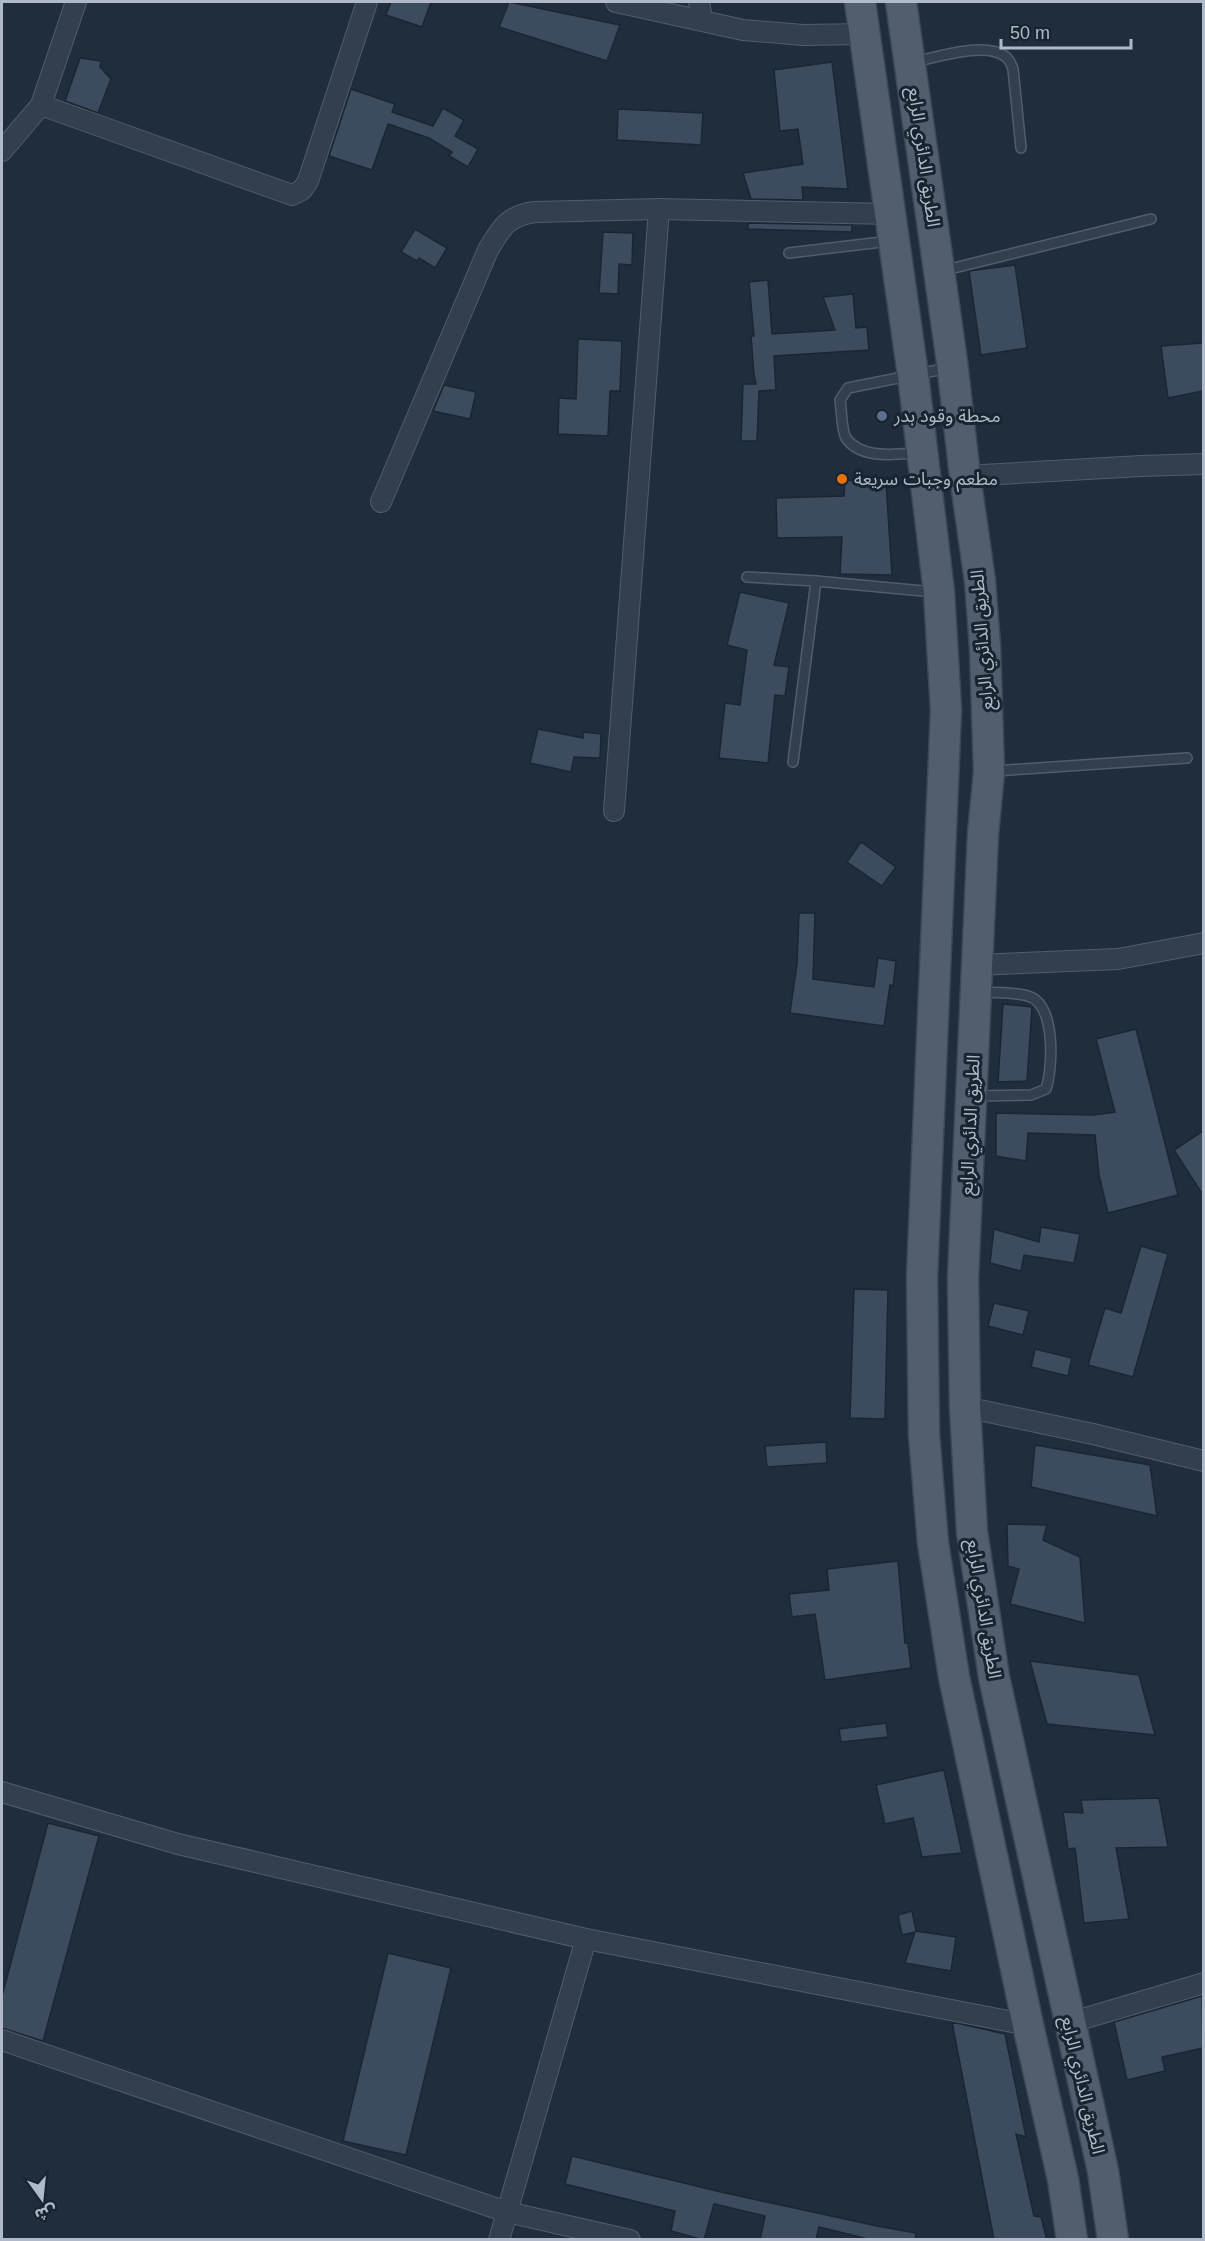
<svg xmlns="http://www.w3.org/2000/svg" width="1205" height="2241" font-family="Helvetica,'Noto Sans Arabic',sans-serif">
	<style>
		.building { fill: #3c4b5d; stroke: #1b2633; stroke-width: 1.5 }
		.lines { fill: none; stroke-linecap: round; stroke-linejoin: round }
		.service-casing { stroke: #525c6b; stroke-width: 12 }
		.minor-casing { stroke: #525c6b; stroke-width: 22 }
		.primary-casing { stroke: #3d4856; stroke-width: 33 }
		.service { stroke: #343f4d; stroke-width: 9 }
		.minor { stroke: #343f4d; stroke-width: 20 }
		.primary { stroke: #525e6d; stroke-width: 30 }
		.service-dot { fill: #5c6f8a; stroke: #192431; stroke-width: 2 }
		.food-dot { fill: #e8710a; stroke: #192431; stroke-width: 2 }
		.labels { text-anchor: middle; stroke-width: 6; stroke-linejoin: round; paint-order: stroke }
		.street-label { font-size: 18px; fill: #afb9c9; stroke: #192431 }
		.poi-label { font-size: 18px; fill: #afb9c9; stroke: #192431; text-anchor: start }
	</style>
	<rect width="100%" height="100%" fill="#202d3d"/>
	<g class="building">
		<path d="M 391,2 L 431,2 L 422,27 L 386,15 Z"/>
		<path d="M 509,2 L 620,25 L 607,61 L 499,27 Z"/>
		<path d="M 80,58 L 101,61 L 100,67 L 111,79 L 98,113 L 65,101 Z"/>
		<path d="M 832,62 L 848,189 L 802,187 L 803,200 L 751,199 L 743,173 L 803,164 L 798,129 L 780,131 L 774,70 Z"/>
		<path d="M 351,89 L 395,104 L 392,112 L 433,126 L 443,108 L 464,120 L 455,136 L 478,149 L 468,167 L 449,156 L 452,152 L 429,138 L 388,124 L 372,170 L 329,156 Z"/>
		<path d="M 618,109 L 703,113 L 701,145 L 617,140 Z"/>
		<path d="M 748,223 L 852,225 L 852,232 L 748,229 Z"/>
		<path d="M 415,229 L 447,248 L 435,268 L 419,258 L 417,261 L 401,252 Z"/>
		<path d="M 603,232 L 633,233 L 632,265 L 619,264 L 618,294 L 599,293 Z"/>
		<path d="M 1015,265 L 1027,348 L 981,355 L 969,271 Z"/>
		<path d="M 768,280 L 772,334 L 835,330 L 823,297 L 853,294 L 856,328 L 867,327 L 869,350 L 774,356 L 776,390 L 759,391 L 757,441 L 741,441 L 743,384 L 756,384 L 754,375 L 751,336 L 754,336 L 749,282 Z"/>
		<path d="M 578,339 L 622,341 L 620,391 L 610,391 L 608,436 L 558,434 L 559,398 L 576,399 Z"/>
		<path d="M 1203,343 L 1203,391 L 1168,398 L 1161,346 Z"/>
		<path d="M 444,385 L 476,392 L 470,419 L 433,411 Z"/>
		<path d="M 845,480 L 886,482 L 892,575 L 840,574 L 842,537 L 777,538 L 776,498 L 844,496 Z"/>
		<path d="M 740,592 L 789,603 L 774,665 L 789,667 L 785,696 L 775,695 L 768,763 L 719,758 L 725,703 L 740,705 L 747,650 L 727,645 Z"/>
		<path d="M 538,729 L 583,738 L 583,732 L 601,734 L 600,758 L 574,757 L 571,772 L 530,763 Z"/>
		<path d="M 861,842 L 896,867 L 882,886 L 847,862 Z"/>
		<path d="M 799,913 L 815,913 L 813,979 L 874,987 L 878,958 L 896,961 L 893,986 L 890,985 L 884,1026 L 790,1013 L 797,964 Z"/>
		<path d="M 1003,1004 L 1032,1007 L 1027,1081 L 998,1082 Z"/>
		<path d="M 1136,1029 L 1178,1195 L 1108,1213 L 1099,1175 L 1095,1135 L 1028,1133 L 1026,1161 L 996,1156 L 996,1113 L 1093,1115 L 1115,1112 L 1096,1039 Z"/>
		<path d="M 1203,1131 L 1203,1195 L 1174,1150 Z"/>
		<path d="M 1041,1227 L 1080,1234 L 1074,1263 L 1024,1255 L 1021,1271 L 990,1263 L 994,1229 L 1039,1242 Z"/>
		<path d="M 1141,1246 L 1168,1254 L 1133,1377 L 1088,1365 L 1105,1308 L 1121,1313 Z"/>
		<path d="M 854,1289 L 888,1290 L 885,1419 L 850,1418 Z"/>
		<path d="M 994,1303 L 1029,1311 L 1023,1335 L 988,1326 Z"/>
		<path d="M 1035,1349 L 1072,1358 L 1068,1376 L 1031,1367 Z"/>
		<path d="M 826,1442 L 827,1463 L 767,1467 L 765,1446 Z"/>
		<path d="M 1035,1445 L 1150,1465 L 1157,1516 L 1031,1487 Z"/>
		<path d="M 1007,1524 L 1047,1525 L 1043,1540 L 1080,1557 L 1085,1623 L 1010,1604 L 1019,1569 L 1008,1566 Z"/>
		<path d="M 898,1561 L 905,1643 L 908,1643 L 911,1668 L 825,1680 L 815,1614 L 792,1617 L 789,1594 L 829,1590 L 827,1569 Z"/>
		<path d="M 1030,1661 L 1139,1675 L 1155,1735 L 1047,1724 Z"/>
		<path d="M 886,1723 L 888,1737 L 841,1742 L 839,1729 Z"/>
		<path d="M 944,1770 L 962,1853 L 922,1857 L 913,1818 L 885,1824 L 876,1785 Z"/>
		<path d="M 1159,1798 L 1168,1847 L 1116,1848 L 1129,1919 L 1084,1923 L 1075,1848 L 1068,1849 L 1063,1812 L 1083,1813 L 1081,1800 Z"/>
		<path d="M 48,1823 L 99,1836 L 43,2041 L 2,2028 L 2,1996 Z"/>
		<path d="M 912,1911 L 916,1931 L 956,1937 L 951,1971 L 905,1963 L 915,1932 L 902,1935 L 898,1915 Z"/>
		<path d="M 388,1953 L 451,1968 L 406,2155 L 343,2141 Z"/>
		<path d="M 1202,1996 L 1203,2048 L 1162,2057 L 1165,2071 L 1127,2080 L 1114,2022 Z"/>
		<path d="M 952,2022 L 1005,2034 L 1026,2137 L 1016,2134 L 1034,2216 L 1041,2217 L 1047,2240 L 994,2240 Z"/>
		<path d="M 572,2156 L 721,2192 L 877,2226 L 916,2233 L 915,2240 L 872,2240 L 819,2227 L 816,2240 L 760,2240 L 765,2216 L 714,2204 L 704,2240 L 671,2231 L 675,2211 L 565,2184 Z"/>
	</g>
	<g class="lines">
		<defs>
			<g id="service">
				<path d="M 914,62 C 938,57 986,41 1006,57 C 1010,60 1011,64 1013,69 L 1021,148"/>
				<path d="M 789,253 L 890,241"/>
				<path d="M 942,271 L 1151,219"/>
				<path d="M 919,453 C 896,454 861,460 846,438 C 841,429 842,410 840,400 L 848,388 L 948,368"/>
				<path d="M 747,577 L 816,581 L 934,592"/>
				<path d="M 793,762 L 816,581"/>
				<path d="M 994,771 L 1187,758"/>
				<path d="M 976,1096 L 1031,1095 L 1046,1089 C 1053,1067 1056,1004 1028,996 C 1014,992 996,993 981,992"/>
			</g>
			<g id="minor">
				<path d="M 616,2 L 743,30 L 803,35 L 865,34"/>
				<path d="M 699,2 L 702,19"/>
				<path d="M 41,105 L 292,195 L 302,190 L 308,181 L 367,2"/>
				<path d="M 2,151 L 41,105 L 76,2"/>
				<path d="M 965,476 L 1141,466 L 1204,464"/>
				<path d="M 381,502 L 488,250 C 502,227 507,216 535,212 L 659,209 L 890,214"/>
				<path d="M 614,811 L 659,209"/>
				<path d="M 977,965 L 1118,959 L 1204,943"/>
				<path d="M 965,1407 L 1093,1434 L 1204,1461"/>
				<path d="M 2,1792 L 178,1844 L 586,1939 L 1028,2025"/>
				<path d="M 1069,2023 L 1204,1983"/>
				<path d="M 2,2040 L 507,2212 L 630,2240"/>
				<path d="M 499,2240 L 586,1939"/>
			</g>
			<g id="primary">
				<path d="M 860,2 L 913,375 L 939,592 L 946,710 L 922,1277 L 924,1435 L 933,1543 L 954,1677 L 1028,2025 L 1063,2179 L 1072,2240"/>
				<path d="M 901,2 L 952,362 L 965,476 L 980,581 L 985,647 L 989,772 L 983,834 L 963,1278 L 965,1407 L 972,1532 L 994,1677 L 1103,2171 L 1113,2240"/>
			</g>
		</defs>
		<use href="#service" class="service-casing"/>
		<use href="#minor" class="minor-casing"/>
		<use href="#primary" class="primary-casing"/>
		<use href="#service" class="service"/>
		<use href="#minor" class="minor"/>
		<use href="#primary" class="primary"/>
	</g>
	<circle class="service-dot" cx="882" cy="416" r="6"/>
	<circle class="food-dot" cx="842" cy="479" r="6"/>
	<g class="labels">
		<g class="street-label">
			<text transform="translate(924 157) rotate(82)" y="6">الطريق الدائري الرابع</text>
			<text transform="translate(982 640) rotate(-94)" y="6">الطريق الدائري الرابع</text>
			<text transform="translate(970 1125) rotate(-87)" y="6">الطريق الدائري الرابع</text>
			<text transform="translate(984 1609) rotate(81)" y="6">الطريق الدائري الرابع</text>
			<text transform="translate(1083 2085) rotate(77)" y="6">الطريق الدائري الرابع</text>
		</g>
		<g class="poi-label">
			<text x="894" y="422">محطة وقود بدر</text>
			<text x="854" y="485">مطعم وجبات سريعة</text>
		</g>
	</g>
	<rect width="1205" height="2241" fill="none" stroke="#afb9c9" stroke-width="6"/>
	<g transform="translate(42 2199) rotate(165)" stroke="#192431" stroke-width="4.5" paint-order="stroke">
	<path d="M0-4.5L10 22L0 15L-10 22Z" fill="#afb9c9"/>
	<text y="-9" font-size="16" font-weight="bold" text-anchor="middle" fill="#afb9c9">ش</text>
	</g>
	<path d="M1001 39v9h130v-9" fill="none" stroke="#afb9c9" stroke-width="3"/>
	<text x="1010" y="39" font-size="18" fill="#afb9c9" stroke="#192431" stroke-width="4.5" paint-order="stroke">50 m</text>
</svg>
